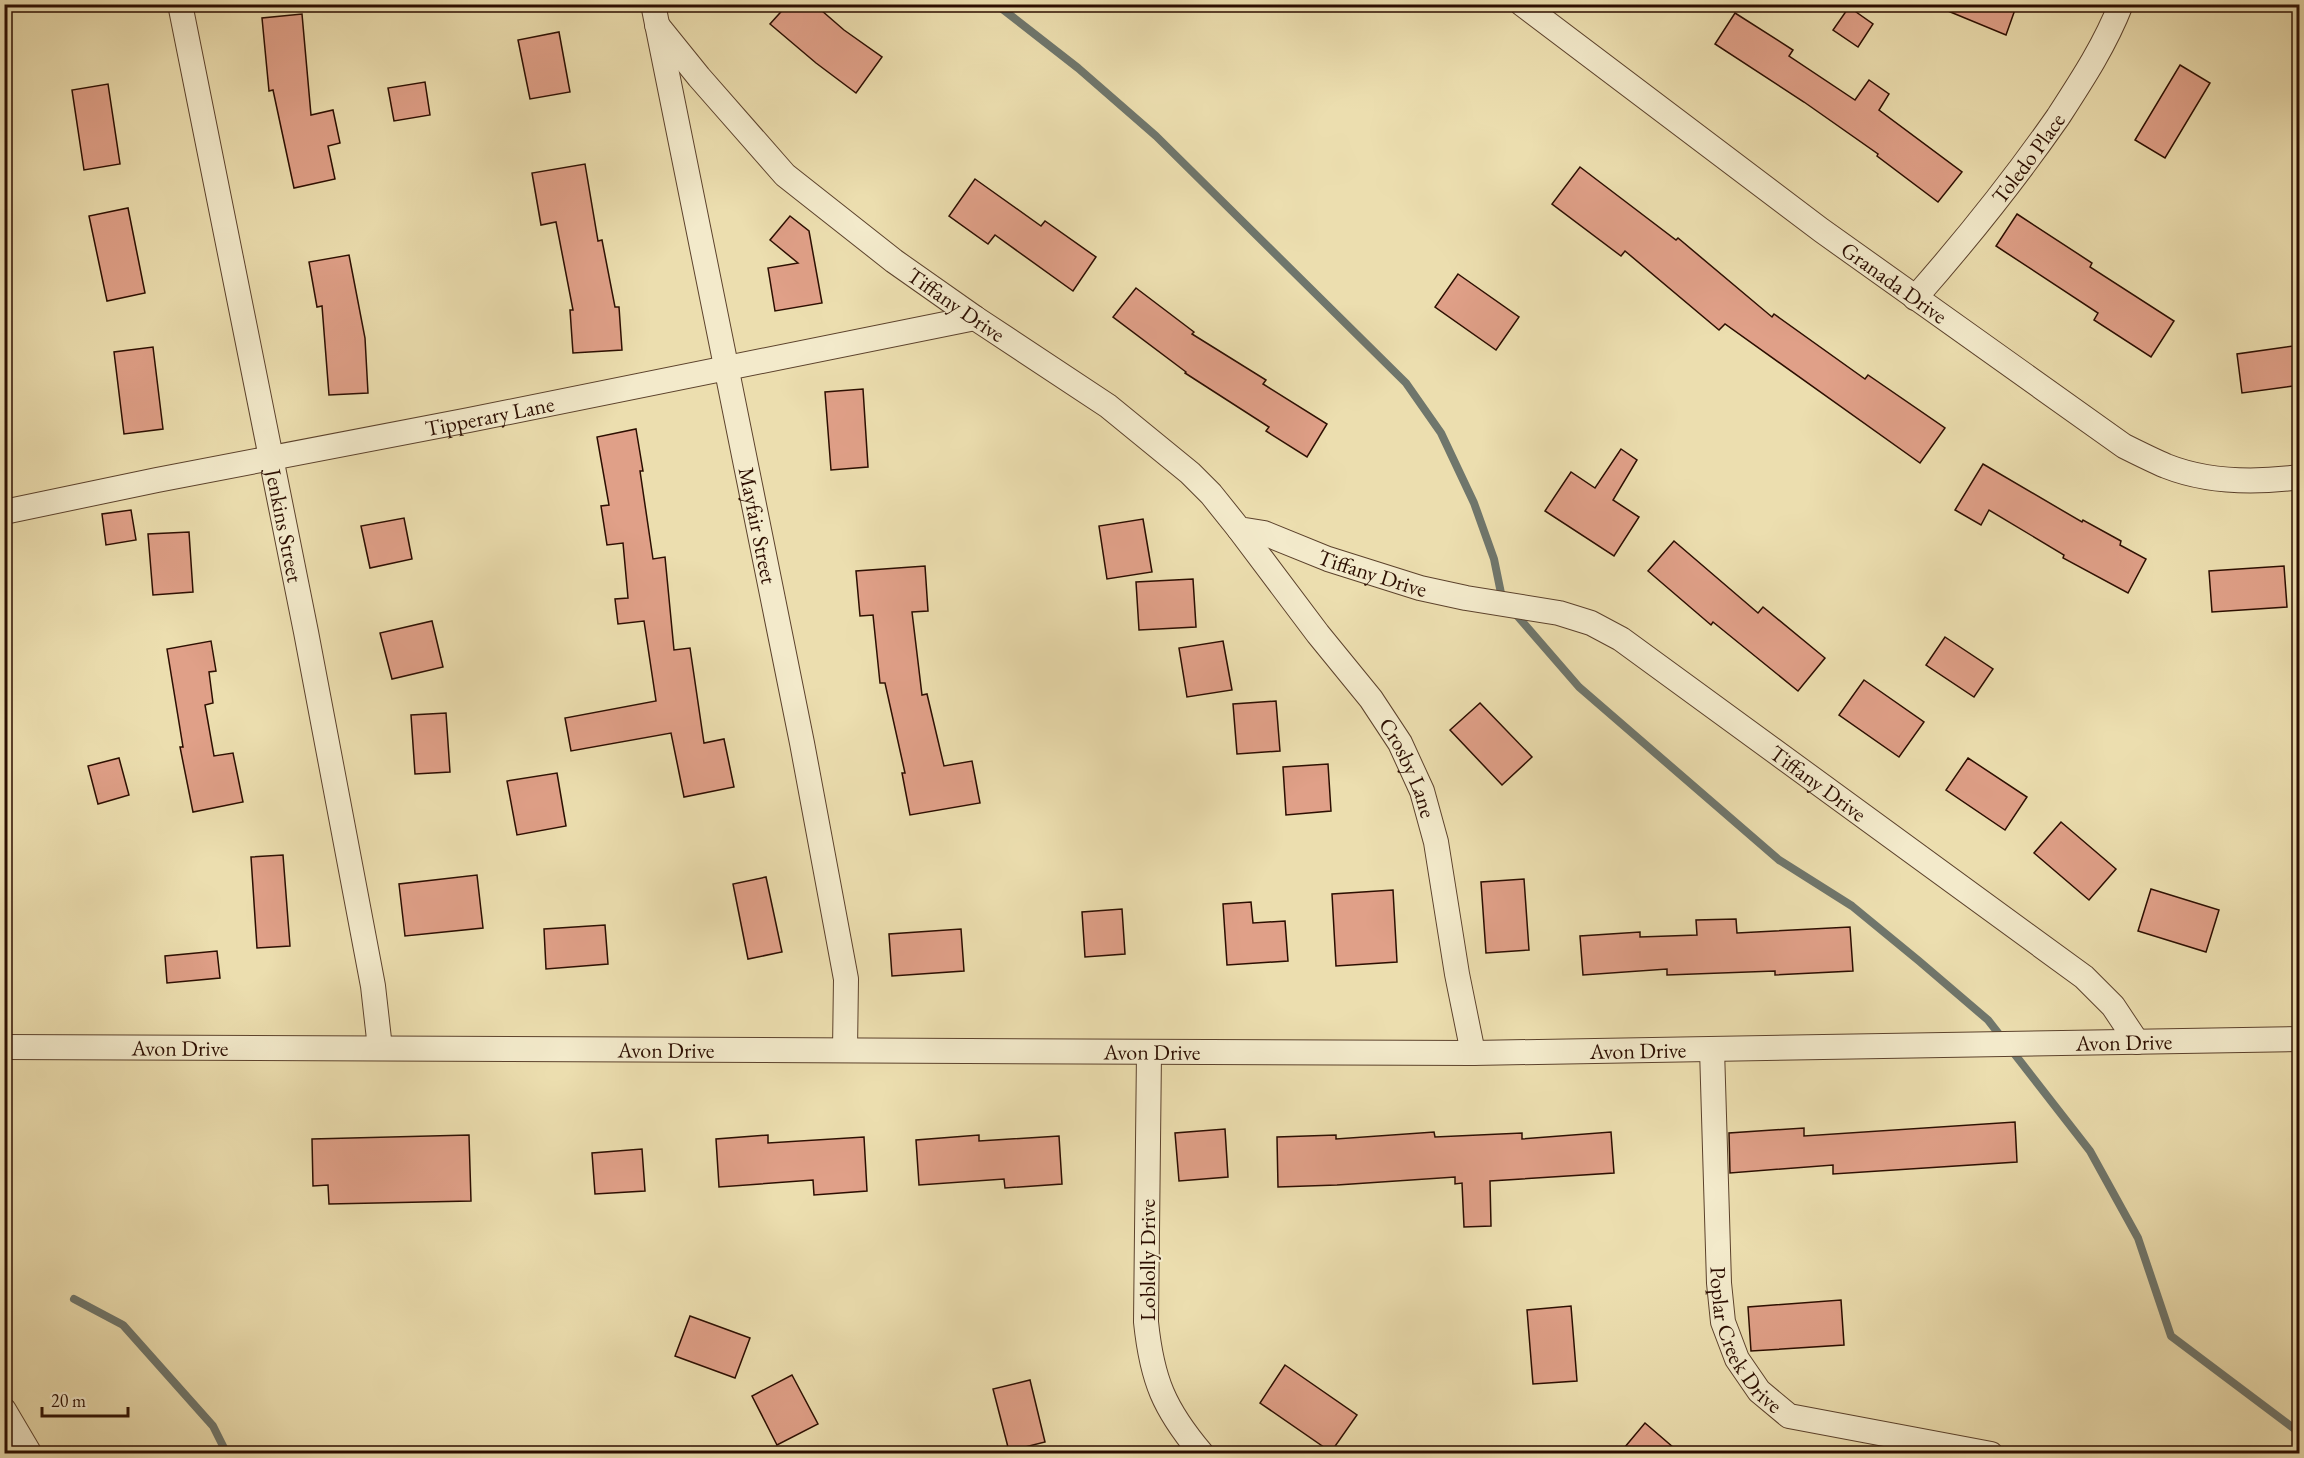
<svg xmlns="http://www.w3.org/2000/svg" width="2304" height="1458" font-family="'EB Garamond',serif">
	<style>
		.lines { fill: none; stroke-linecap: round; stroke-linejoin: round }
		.stream { stroke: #6f766c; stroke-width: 8 }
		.building { fill: #e0a088; stroke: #2c0e01; stroke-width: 1.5 }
		.minor-casing { stroke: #5c422c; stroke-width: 26 }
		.minor { stroke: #f3eacb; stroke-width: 24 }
		.labels { text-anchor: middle; stroke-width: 4.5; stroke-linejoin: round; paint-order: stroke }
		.street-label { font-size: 22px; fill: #2c0e01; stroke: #f3eacb }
	</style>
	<rect width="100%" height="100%" fill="#ecdeaf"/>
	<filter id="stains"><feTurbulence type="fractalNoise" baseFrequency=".00333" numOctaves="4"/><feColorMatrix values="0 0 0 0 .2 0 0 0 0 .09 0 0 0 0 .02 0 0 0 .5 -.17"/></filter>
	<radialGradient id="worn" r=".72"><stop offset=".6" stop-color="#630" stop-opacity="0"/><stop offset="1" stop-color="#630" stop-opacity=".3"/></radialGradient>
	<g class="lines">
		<g class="stream">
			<path d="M 996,4 L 1078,68 L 1156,136 L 1406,383 L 1441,433 L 1474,503 L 1494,559 L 1502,598 L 1505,602"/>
			<path d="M 1513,611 L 1579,687 L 1779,860 L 1852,906 L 1919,961 L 1988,1020 L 2090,1151 L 2138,1238 L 2171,1336 L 2300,1433"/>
			<path d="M 74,1299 L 123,1325 L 213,1426 L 227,1454"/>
		</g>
	</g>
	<g class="building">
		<path d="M 788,4 L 814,4 L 844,30 L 882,57 L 856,93 L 816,63 L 770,24 Z"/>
		<path d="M 1931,4 L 2017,4 L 2006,35 Z"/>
		<path d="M 1849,7 L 1873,24 L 1858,47 L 1833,30 Z"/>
		<path d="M 1735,13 L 1793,50 L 1789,56 L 1855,100 L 1869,80 L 1889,94 L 1879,110 L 1962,172 L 1938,202 L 1877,156 L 1878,154 L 1804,102 L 1715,44 Z"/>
		<path d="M 302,14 L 311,115 L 333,110 L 340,143 L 328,146 L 335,179 L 294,188 L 273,90 L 269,91 L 262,18 Z"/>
		<path d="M 559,32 L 570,92 L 530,99 L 518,40 Z"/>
		<path d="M 2180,65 L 2210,83 L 2165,158 L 2135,140 Z"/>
		<path d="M 425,82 L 430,115 L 394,121 L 388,88 Z"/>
		<path d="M 108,84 L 120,164 L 84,170 L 72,90 Z"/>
		<path d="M 585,164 L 598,241 L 602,240 L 615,307 L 619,307 L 622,350 L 573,353 L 570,310 L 573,310 L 556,222 L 541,225 L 532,173 Z"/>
		<path d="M 1580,167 L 1676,240 L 1678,238 L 1772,317 L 1774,314 L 1865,379 L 1868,375 L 1945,428 L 1920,463 L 1725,324 L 1719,330 L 1625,251 L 1621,256 L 1552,204 Z"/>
		<path d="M 975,179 L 1041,226 L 1045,221 L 1096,257 L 1073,291 L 995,235 L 988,244 L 949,216 Z"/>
		<path d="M 128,208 L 145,293 L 107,301 L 89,216 Z"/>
		<path d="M 2017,214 L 2092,263 L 2090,267 L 2174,321 L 2151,357 L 2094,320 L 2098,313 L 1996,246 Z"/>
		<path d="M 790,216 L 809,231 L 822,303 L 775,311 L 768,268 L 798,263 L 770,240 Z"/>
		<path d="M 349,255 L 365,338 L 368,393 L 329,395 L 322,306 L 317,307 L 309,262 Z"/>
		<path d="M 1458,274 L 1519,317 L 1496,350 L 1435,307 Z"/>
		<path d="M 1136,288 L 1194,332 L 1192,334 L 1266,380 L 1263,384 L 1327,424 L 1307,457 L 1266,431 L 1269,427 L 1185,373 L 1186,372 L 1113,317 Z"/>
		<path d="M 2300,345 L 2300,385 L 2242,393 L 2237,354 Z"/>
		<path d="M 153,347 L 163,429 L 124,434 L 114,352 Z"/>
		<path d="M 863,389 L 868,467 L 831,470 L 825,392 Z"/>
		<path d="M 636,429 L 643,471 L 640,471 L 653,559 L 665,557 L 674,650 L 690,648 L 704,743 L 724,739 L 734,787 L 684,797 L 671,733 L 571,751 L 565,718 L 656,701 L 644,621 L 618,624 L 615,599 L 628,598 L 623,543 L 607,545 L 601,506 L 609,505 L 597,437 Z"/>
		<path d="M 1621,449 L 1637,460 L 1613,500 L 1639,517 L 1614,556 L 1545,511 L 1571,472 L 1595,488 Z"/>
		<path d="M 1983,464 L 2082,522 L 2083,520 L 2121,541 L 2120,545 L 2146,559 L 2128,593 L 2063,558 L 2064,555 L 1989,510 L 1981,525 L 1955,510 Z"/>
		<path d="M 131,510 L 136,540 L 106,545 L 102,514 Z"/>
		<path d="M 404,518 L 412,559 L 370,568 L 361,526 Z"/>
		<path d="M 1143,519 L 1152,572 L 1107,579 L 1099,526 Z"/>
		<path d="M 189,532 L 193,592 L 153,595 L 148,534 Z"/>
		<path d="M 1674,541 L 1758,613 L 1763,607 L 1825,658 L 1798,691 L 1713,622 L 1711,625 L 1648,571 Z"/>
		<path d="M 925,566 L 928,611 L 912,612 L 922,695 L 927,694 L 944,766 L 972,761 L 980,803 L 910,815 L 902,773 L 905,773 L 885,683 L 880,683 L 873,615 L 860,616 L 856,571 Z"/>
		<path d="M 2284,566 L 2287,607 L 2212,612 L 2209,571 Z"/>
		<path d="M 1193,579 L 1196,627 L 1139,630 L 1136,582 Z"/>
		<path d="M 432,621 L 443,667 L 392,679 L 380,633 Z"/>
		<path d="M 1945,637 L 1993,669 L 1974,697 L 1926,665 Z"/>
		<path d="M 211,641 L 216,671 L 209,672 L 213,703 L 205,705 L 214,756 L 233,753 L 243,802 L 193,812 L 180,747 L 183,747 L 167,649 Z"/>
		<path d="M 1223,641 L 1232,690 L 1187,697 L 1179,648 Z"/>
		<path d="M 1864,680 L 1924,722 L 1899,757 L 1839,715 Z"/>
		<path d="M 1276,701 L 1280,751 L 1237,754 L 1233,704 Z"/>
		<path d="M 1480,703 L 1532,757 L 1502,785 L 1450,730 Z"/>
		<path d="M 446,713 L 450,772 L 415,774 L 411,715 Z"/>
		<path d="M 119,758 L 129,795 L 98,804 L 88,766 Z"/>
		<path d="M 1968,758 L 2027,797 L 2005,830 L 1946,790 Z"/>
		<path d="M 1328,764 L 1331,811 L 1286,815 L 1283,767 Z"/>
		<path d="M 557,773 L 566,826 L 517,835 L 507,781 Z"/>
		<path d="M 2061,822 L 2116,869 L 2089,900 L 2034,853 Z"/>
		<path d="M 283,855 L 290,946 L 257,948 L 251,857 Z"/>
		<path d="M 477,875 L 483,928 L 405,936 L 399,884 Z"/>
		<path d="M 766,877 L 782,952 L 748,959 L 733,884 Z"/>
		<path d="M 1524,879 L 1529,950 L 1486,953 L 1481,882 Z"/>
		<path d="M 2151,889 L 2219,910 L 2206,952 L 2138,931 Z"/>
		<path d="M 1393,890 L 1397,962 L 1336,966 L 1332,894 Z"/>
		<path d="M 1251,902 L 1253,923 L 1285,921 L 1288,961 L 1227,965 L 1223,904 Z"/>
		<path d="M 1122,909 L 1125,954 L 1085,957 L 1082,912 Z"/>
		<path d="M 1736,919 L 1737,933 L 1850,927 L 1853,971 L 1775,975 L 1775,971 L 1667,975 L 1667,969 L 1583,975 L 1580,936 L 1640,932 L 1640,937 L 1697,935 L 1696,920 Z"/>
		<path d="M 605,925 L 608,964 L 546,969 L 544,929 Z"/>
		<path d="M 961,929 L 964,971 L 892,976 L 889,934 Z"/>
		<path d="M 217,951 L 220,978 L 167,983 L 165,956 Z"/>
		<path d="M 2015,1122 L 2017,1162 L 1833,1174 L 1833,1165 L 1730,1173 L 1729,1133 L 1804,1128 L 1804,1136 Z"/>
		<path d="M 1225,1129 L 1228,1177 L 1179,1181 L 1175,1133 Z"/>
		<path d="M 1434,1132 L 1435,1137 L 1522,1133 L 1522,1139 L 1611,1132 L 1614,1173 L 1490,1181 L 1491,1226 L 1464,1227 L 1462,1183 L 1455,1184 L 1455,1177 L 1337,1185 L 1278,1187 L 1277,1137 L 1336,1135 L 1336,1139 Z"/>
		<path d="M 469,1135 L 471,1201 L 329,1204 L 328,1185 L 313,1186 L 312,1139 Z"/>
		<path d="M 768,1135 L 768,1143 L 864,1137 L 867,1191 L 814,1195 L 813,1180 L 719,1187 L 716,1139 Z"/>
		<path d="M 979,1135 L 979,1141 L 1059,1136 L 1062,1184 L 1005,1188 L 1004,1179 L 919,1185 L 916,1140 Z"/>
		<path d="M 642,1149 L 645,1191 L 595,1194 L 592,1153 Z"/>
		<path d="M 1841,1300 L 1844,1345 L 1751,1351 L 1748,1307 Z"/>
		<path d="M 1571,1306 L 1577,1381 L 1533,1384 L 1527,1310 Z"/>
		<path d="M 690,1316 L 750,1338 L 735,1378 L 675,1356 Z"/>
		<path d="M 1285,1365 L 1357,1415 L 1331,1452 L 1260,1403 Z"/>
		<path d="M 792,1375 L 818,1424 L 777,1445 L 752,1396 Z"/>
		<path d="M 1030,1380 L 1045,1442 L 1009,1451 L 993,1389 Z"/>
		<path d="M 1645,1423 L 1681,1454 L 1619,1454 Z"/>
	</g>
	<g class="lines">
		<defs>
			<g id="minor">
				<path id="s1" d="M 180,4 L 306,632 L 373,986 L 380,1048"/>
				<path id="s2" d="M 653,4 L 802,743 L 846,979 L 845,1050"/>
				<path id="s3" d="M 1522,4 L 1821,230 L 2124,446 C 2138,453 2152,460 2166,466 C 2209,483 2255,483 2300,477"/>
				<path id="s4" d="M 657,25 L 699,77 L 785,175 L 894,261 L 975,318 L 1108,406 L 1190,473 L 1211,494 L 1239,529 L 1264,533 L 1328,559 L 1420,588 L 1466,598 L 1559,613 L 1591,623 L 1621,639 L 2084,977 L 2113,1006 L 2137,1042"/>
				<path id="s5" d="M 1915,298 C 1966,240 2014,180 2058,117 C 2082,80 2105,45 2121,4"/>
				<path id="s6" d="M 4,512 L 157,480 L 469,420 L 975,318"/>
				<path id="s7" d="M 1239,529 L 1318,634 L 1371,699 L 1400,743 L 1422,791 L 1436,842 L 1457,974 L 1473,1053"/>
				<path id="s8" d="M 4,1047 L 1473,1053 L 2300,1039"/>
				<path id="s9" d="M 1712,1049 L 1719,1283 L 1723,1322 L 1737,1359 L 1759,1391 L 1789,1416 L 1991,1454"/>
				<path d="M 1149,1052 L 1146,1322 C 1152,1380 1164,1409 1202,1454"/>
				<path d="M 4,1410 L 30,1454"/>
			</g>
		</defs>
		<use href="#minor" class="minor-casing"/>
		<use href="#minor" class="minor"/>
	</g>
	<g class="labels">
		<g class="street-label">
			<text dy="8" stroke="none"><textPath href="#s5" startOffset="180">Toledo Place</textPath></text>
			<text dy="8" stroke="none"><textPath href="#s3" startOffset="465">Granada Drive</textPath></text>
			<text dy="8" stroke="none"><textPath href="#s4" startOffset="412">Tiffany Drive</textPath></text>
			<text dy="8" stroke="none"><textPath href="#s6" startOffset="495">Tipperary Lane</textPath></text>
			<text dy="8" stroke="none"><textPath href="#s1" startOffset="532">Jenkins Street</textPath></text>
			<text dy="8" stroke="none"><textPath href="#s2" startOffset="532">Mayfair Street</textPath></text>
			<text dy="8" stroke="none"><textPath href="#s4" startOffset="916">Tiffany Drive</textPath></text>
			<text dy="8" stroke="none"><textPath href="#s7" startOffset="294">Crosby Lane</textPath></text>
			<text dy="8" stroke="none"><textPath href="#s4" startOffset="1419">Tiffany Drive</textPath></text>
			<text dy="8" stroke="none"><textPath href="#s8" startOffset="2120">Avon Drive</textPath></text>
			<text dy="8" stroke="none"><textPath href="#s8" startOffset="176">Avon Drive</textPath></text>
			<text dy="8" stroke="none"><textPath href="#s8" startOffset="662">Avon Drive</textPath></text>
			<text dy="8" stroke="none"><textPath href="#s8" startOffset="1634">Avon Drive</textPath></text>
			<text dy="8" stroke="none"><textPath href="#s8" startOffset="1148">Avon Drive</textPath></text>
			<text transform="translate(1147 1260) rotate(-90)" y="8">Loblolly Drive</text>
			<text dy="8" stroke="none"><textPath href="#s9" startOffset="298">Poplar Creek Drive</textPath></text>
		</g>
	</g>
	<rect width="2304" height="1458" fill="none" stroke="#ecdeaf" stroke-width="24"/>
	<rect x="6" y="6" width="2292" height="1446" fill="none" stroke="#2c0e01" stroke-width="3"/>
	<rect x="12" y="12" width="2280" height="1434" fill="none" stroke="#2c0e01" stroke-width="1.5"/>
	<path d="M42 1407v9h86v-9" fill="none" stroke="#2c0e01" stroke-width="3"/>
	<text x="51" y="1407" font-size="18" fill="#2c0e01" stroke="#f3eacb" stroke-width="4.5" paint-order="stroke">20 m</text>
	<rect width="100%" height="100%" filter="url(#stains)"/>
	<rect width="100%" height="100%" fill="url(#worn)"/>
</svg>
